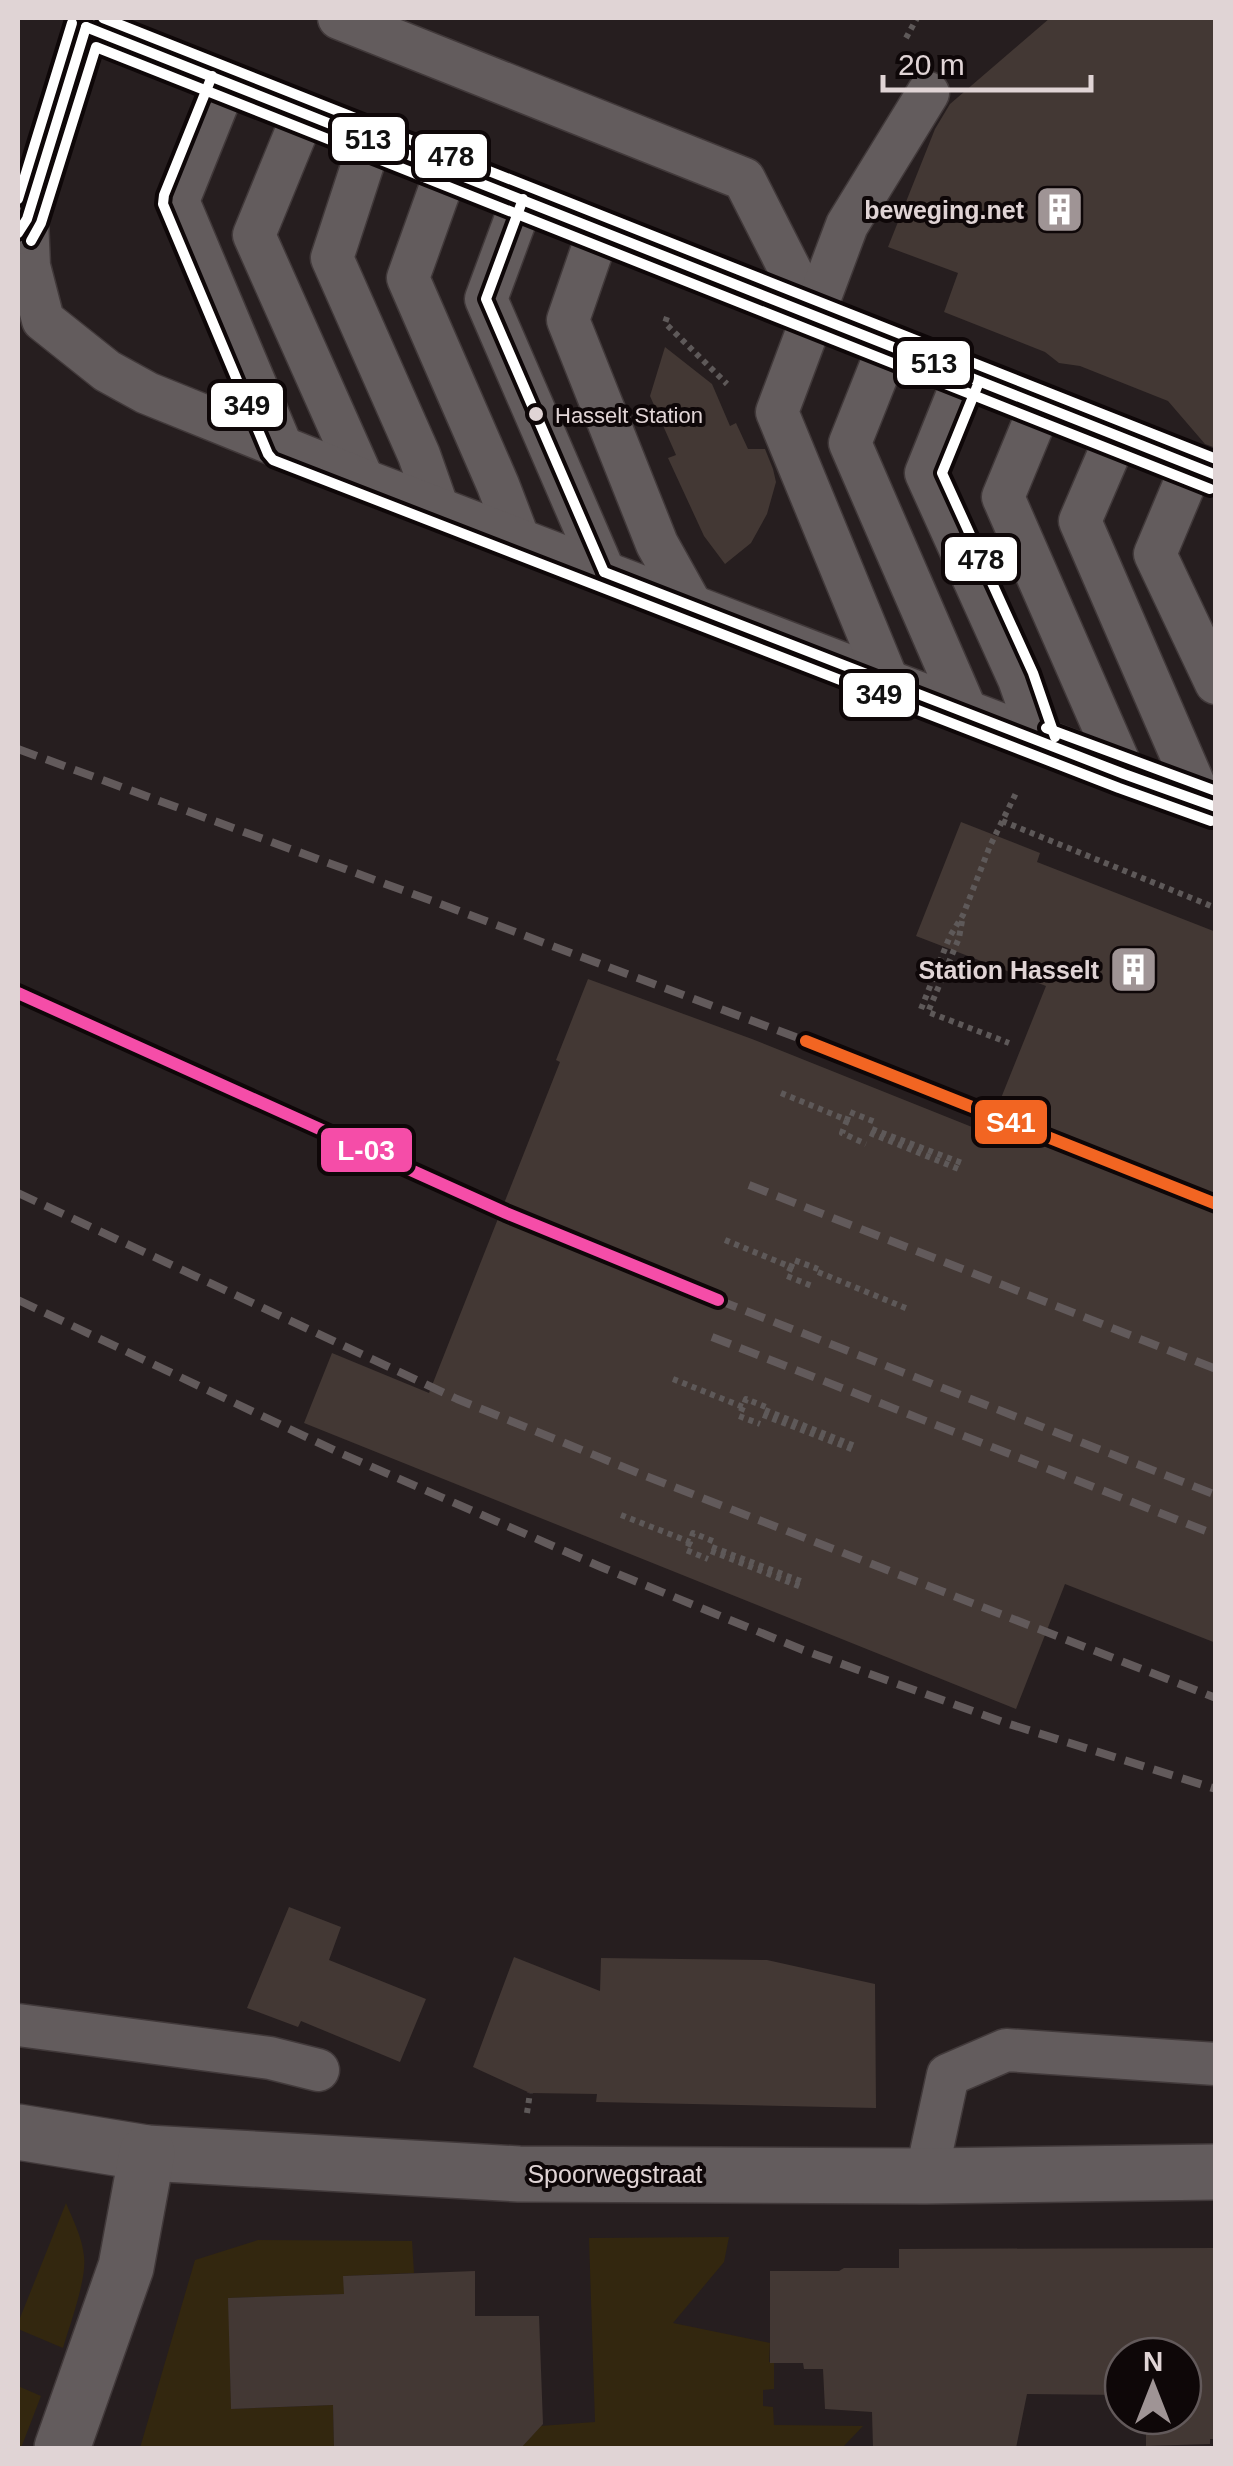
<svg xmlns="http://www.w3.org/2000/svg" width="1233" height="2466" font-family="Arial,sans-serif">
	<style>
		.green { fill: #33270f }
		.building { fill: #433834 }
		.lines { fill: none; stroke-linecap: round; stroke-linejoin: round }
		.service-casing { stroke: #41393a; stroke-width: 45 }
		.minor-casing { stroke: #41393a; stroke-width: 58 }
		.path { stroke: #5e5959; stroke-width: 6; stroke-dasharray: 5 5; stroke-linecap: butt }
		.service { stroke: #635c5d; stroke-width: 42 }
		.minor { stroke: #635c5d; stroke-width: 55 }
		.rail { stroke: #625a5b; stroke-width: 8; stroke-dasharray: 20 10; stroke-linecap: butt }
		.bus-1-casing { stroke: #0e0708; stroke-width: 18 }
		.bus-2-casing { stroke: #0e0708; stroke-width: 18 }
		.bus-3-casing { stroke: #0e0708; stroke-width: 18 }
		.bus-1 { stroke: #fff; stroke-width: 10 }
		.bus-2 { stroke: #fff; stroke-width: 10 }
		.bus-3 { stroke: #fff; stroke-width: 10 }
		.rail-1-casing { stroke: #0e0708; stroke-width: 20 }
		.rail-2-casing { stroke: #0e0708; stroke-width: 20 }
		.rail-1 { stroke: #f54da8; stroke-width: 12 }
		.rail-2 { stroke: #f26522; stroke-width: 12 }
		.bus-dot { fill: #e0d4d5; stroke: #0e0708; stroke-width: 4 }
		.labels { text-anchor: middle; stroke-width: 8; stroke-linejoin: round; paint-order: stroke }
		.bus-label { font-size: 22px; fill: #e0d4d5; stroke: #0e0708; text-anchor: start }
		.poi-label { font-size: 25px; font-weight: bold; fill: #e0d4d5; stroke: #0e0708; text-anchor: end }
		.street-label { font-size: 25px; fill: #e0d4d5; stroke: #0e0708 }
		.line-badge { stroke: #0e0708; stroke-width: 4 }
		.badge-label { font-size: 28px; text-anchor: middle; font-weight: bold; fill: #fff }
		.pale-badge-label { font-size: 28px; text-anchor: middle; font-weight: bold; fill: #111 }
	</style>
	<rect width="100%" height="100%" fill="#261e1f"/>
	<g class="green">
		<path d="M 66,2203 C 73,2220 82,2237 84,2256 C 87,2279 70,2324 63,2348 L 18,2329 L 18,2323 Z"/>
		<path d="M 729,2237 L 724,2262 L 673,2323 L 770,2343 L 769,2362 L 774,2363 L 774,2389 L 763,2390 L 763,2406 L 773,2407 L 774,2425 L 863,2426 L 842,2448 L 521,2448 L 540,2426 L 595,2422 L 589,2238 Z"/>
		<path d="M 258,2240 L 412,2241 L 414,2273 L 344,2276 L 344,2294 L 229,2298 L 231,2409 L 333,2405 L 334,2448 L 140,2448 L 195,2260 Z"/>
		<path d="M 18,2386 L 41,2396 L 21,2448 L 18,2448 Z"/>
	</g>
	<g class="building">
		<path d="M 1050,18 L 1216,18 L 1216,448 L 1205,444 L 1168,401 L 1080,366 L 1059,363 L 1045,352 L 944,312 L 958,273 L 888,247 L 935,129 L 950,104 Z"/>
		<path d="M 665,347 L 712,384 L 730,426 L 736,423 L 748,449 L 765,449 L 773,469 L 776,482 L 767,514 L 751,543 L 725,564 L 704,536 L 668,458 L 676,455 L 650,396 Z"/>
		<path d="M 961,822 L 1040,853 L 1037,862 L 1216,932 L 1216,1643 L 1065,1584 L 1016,1709 L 304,1423 L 332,1353 L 429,1393 L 560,1062 L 556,1060 L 588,979 L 752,1039 L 987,1133 L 1046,986 L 916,936 Z"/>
		<path d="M 289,1907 L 341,1927 L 329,1960 L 426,1999 L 400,2062 L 301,2021 L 298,2027 L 247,2008 Z"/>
		<path d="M 514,1957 L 600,1991 L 601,1958 L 767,1960 L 875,1984 L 876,2108 L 596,2102 L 597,2094 L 530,2093 L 473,2067 Z"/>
		<path d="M 1216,2248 L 1216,2439 L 1210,2439 L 1210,2444 L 1146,2446 L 1146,2416 L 1183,2416 L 1183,2356 L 1123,2356 L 1123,2395 L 1027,2394 L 1016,2448 L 873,2448 L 872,2412 L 825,2409 L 823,2369 L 804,2369 L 803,2363 L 770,2363 L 770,2271 L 839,2271 L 844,2268 L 899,2268 L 899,2249 Z"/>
		<path d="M 475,2271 L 475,2316 L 539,2316 L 543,2424 L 521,2448 L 334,2448 L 333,2405 L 231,2409 L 228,2298 L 344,2294 L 343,2276 Z"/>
	</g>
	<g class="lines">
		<defs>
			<g id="service">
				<path d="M 339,18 L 744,179 L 813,315"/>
				<path d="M 86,27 L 1216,475"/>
				<path d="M 226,82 L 178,201 L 282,448"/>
				<path d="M 304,113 L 254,235 L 363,480"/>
				<path d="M 371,139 L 332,258 L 419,455 L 438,509"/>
				<path d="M 447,169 L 408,278 L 498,485 L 519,540"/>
				<path d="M 523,199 L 486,299 L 604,572"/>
				<path d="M 27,219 L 29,266 L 43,320 L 107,371 L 147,393 L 363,480 L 1216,807"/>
				<path d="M 599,230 L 568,320 L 657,544 L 691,605"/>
				<path d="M 18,233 L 27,219 L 90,18"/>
				<path d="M 889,345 L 850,443 L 967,713"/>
				<path d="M 965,376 L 926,473 L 1019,679 L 1041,742"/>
				<path d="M 1041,405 L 1003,497 L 1124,774"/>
				<path d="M 1117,435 L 1080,521 L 1202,803"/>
				<path d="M 1192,466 L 1155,554 L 1216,683"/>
				<path d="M 888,682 L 777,412 L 847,225 L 928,93"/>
				<path d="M 18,2025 L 270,2058 L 318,2070"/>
				<path d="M 926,2176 L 948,2075 L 1006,2050 L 1216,2064"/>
			</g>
			<g id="minor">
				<path d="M 18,2132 L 147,2153 L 519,2174 L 926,2176 L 1216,2172"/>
				<path d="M 62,2448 L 126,2267 L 147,2153"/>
			</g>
		</defs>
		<use href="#service" class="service-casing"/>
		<use href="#minor" class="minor-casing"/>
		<g class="path">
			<path d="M 906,38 L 917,18"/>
			<path d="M 667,317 L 665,323 L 727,384"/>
			<path d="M 1002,821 L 1216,908"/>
			<path d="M 962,921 L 959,938 L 928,1012 L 1009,1043"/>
			<path d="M 921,1009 L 950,936 L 963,915 L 990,846 L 1017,791"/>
			<path d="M 781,1093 L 847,1120 L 850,1112 L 875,1122"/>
			<path d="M 847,1120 L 842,1133 L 866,1144"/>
			<path d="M 872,1129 L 962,1163"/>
			<path d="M 870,1133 L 961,1170"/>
			<path d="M 725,1240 L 791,1267 L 794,1260 L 818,1269"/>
			<path d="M 791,1267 L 787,1276 L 812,1286"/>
			<path d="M 818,1272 L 908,1309"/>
			<path d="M 673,1379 L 743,1407 L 746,1399 L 766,1407"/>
			<path d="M 743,1407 L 739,1416 L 760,1424"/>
			<path d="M 765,1410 L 855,1446"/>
			<path d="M 763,1415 L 854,1450"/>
			<path d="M 621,1515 L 690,1542 L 693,1533 L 715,1542"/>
			<path d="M 690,1542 L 686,1550 L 708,1559"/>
			<path d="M 712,1547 L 803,1582"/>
			<path d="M 711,1551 L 801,1587"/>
			<path d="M 527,2113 L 530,2093"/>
		</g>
		<use href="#service" class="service"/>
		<use href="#minor" class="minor"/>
		<g class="rail">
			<path d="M 18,749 L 443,905 L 806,1041"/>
			<path d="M 749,1185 L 1216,1369"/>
			<path d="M 18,1193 L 457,1399 L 638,1473 L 1216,1698"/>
			<path d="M 18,1300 L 340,1453 L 601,1567 L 803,1650 L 1006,1723 L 1216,1789"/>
			<path d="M 718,1300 L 1216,1495"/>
			<path d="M 712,1337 L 1216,1535"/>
		</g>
		<defs>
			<g id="bus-1">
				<path d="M 86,27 L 1216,475"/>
				<path d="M 523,199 L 486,299 L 604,572"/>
				<path d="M 18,233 L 27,219 L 86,27"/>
				<path d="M 604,572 L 1124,774 L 1216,807"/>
			</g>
			<g id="bus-2">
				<path d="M 212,76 L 164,195 L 163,204 L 268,454 L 273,460 L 1119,788 L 1211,821"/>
				<path d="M 31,241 L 41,223 L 96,47 L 1210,489"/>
			</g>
			<g id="bus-3">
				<path d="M 103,18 L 1216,459"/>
				<path d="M 18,199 L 72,23"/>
				<path d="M 979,382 L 942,473 L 1033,673 L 1055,737"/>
				<path d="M 1046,728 L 1216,791"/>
			</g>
		</defs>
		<use href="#bus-1" class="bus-1-casing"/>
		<use href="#bus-2" class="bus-2-casing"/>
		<use href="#bus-3" class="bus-3-casing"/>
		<use href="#bus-1" class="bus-1"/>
		<use href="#bus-2" class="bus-2"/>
		<use href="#bus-3" class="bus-3"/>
		<defs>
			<path id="rail-1" d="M 18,993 L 506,1213 L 718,1300"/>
			<path id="rail-2" d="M 806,1041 L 1216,1204"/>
		</defs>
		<use href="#rail-1" class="rail-1-casing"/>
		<use href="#rail-2" class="rail-2-casing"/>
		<use href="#rail-1" class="rail-1"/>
		<use href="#rail-2" class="rail-2"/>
	</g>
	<defs>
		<symbol id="building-square" viewBox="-11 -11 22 22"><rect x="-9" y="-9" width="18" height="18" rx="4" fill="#9f9495" stroke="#0e0708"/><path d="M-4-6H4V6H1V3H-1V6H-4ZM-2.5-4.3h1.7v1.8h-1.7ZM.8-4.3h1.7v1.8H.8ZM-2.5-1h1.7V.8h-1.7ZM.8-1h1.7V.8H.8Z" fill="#fff"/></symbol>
	</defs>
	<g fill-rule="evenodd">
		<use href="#building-square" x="1032" y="182" width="55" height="55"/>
		<use href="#building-square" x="1106" y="942" width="55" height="55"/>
	</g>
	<circle class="bus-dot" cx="536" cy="414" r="9"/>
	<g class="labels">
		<g class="bus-label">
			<text x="555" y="423">Hasselt Station</text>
		</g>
		<g class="poi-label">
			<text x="1024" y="219">beweging.net</text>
			<text x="1099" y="979">Station Hasselt</text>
		</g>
		<g class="street-label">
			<text x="615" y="2183">Spoorwegstraat</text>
		</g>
	</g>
	<g class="line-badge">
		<rect x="330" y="115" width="77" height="48" rx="10" fill="#fff"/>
		<rect x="413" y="132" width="76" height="48" rx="10" fill="#fff"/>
		<rect x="895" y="339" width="77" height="48" rx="10" fill="#fff"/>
		<rect x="209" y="381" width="76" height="48" rx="10" fill="#fff"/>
		<rect x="943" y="535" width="76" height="48" rx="10" fill="#fff"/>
		<rect x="841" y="671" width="76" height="48" rx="10" fill="#fff"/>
		<rect x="973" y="1098" width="76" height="48" rx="10" fill="#f26522"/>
		<rect x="319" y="1126" width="95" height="48" rx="10" fill="#f54da8"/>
	</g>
	<g class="badge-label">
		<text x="1011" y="1132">S41</text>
		<text x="366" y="1160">L-03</text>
	</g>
	<g class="pale-badge-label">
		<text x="368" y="149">513</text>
		<text x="451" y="166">478</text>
		<text x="934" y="373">513</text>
		<text x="247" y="415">349</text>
		<text x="981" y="569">478</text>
		<text x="879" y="704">349</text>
	</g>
	<rect width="1233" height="2466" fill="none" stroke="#e0d4d5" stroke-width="40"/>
	<g transform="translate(1153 2386)"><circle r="48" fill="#0e0708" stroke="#62595a" stroke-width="2.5"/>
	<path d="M0-8L18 38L0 25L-18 38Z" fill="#9f9495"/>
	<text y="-15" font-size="28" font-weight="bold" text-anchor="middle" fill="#e0d4d5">N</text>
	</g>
	<path d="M883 75v15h208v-15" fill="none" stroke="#e0d4d5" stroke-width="5"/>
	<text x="898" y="75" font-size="30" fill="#e0d4d5" stroke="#0e0708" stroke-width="8" paint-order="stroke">20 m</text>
</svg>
